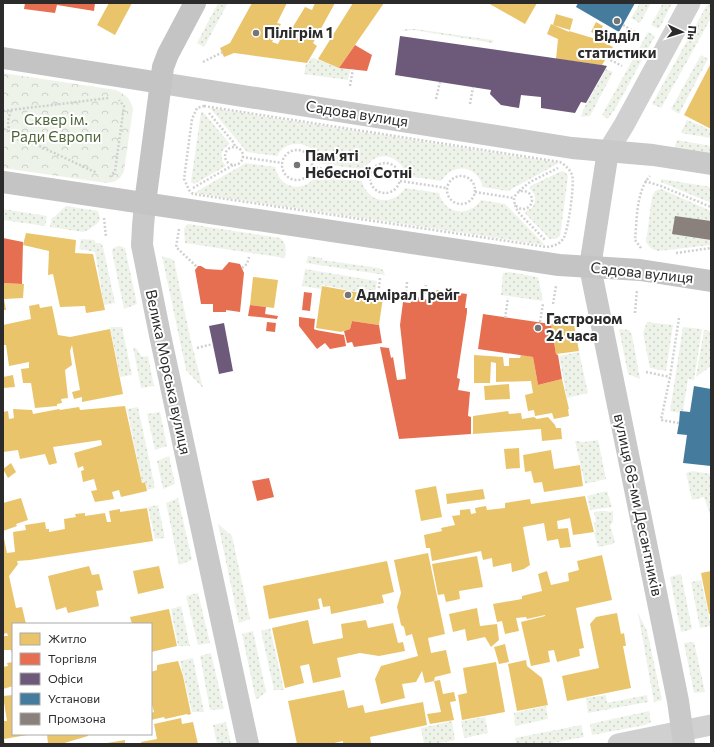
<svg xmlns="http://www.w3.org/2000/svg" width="714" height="747" font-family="Commissioner,sans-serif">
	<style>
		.grass { fill: url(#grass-dots) }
		.forest { fill: url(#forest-crowns) }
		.homes { fill: #e9c46a }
		.shops { fill: #e76f51 }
		.offices { fill: #6d597a }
		.public { fill: #457b9d }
		.industry { fill: #8a817c }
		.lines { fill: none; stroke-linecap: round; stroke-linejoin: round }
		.path { stroke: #d0d0d0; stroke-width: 2.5; stroke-dasharray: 2 2; stroke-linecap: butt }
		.street { stroke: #d0d0d0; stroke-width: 21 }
		.secondary { stroke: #c9c9c9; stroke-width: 22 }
		.primary { stroke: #c4c4c4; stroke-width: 22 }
		.poi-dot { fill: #757575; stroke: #fff; stroke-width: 1.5 }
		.labels { text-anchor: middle; stroke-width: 4; stroke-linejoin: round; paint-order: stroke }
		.poi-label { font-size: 15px; font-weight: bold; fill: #2b2b2b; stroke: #fff; text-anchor: start }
		.street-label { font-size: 15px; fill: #2b2b2b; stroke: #fff }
		.park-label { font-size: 15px; fill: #4e6739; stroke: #fff }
	</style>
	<defs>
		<pattern id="grass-dots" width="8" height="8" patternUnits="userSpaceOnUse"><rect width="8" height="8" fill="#eef3ea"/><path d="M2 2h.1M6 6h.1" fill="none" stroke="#ccd0c9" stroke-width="1.8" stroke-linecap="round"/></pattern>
		<pattern id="forest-crowns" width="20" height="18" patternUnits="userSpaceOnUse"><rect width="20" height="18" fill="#eef3ea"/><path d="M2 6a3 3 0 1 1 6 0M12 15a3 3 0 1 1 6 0" fill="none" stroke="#ccd0c9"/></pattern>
	</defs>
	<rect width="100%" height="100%" fill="#fff"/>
	<g class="grass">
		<path d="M 218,3 L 228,3 L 204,47 L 197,43 Z"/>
		<path d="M 640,3 L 651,3 L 640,23 L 631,18 Z"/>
		<path d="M 663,3 L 672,3 L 659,29 L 651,25 Z"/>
		<path d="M 708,3 L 711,3 L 711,18 L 661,108 L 652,104 Z"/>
		<path d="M 406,29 L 415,29 L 493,40 L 493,43 L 414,30 L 401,31 Z"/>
		<path d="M 648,32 L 655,36 L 617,106 L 608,119 L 602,115 Z"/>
		<path d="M 701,55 L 708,59 L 679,114 L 671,109 Z"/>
		<path d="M 311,58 C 325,60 334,68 350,70 L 348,80 L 304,74 L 306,64 L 308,64 Z"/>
		<path d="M 606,69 L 613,72 L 590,116 L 581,117 L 583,110 Z"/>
		<path d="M 210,108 L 559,163 L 508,191 L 483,187 C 477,165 454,162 441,181 L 407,176 C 400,154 376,148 364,170 L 319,163 C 315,141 287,137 277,156 L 247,152 Z"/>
		<path d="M 201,112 L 203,112 L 230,144 C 220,149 219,158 226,166 L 194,184 L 191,182 Z"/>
		<path d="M 687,120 L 711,130 L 711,138 L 681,133 Z"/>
		<path d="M 677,140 L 711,146 L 711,155 L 674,149 Z"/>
		<path d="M 246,163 L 275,167 C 280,190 305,194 317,174 L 362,181 C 367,203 393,207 405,188 L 439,193 C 444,214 469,218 481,200 L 505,204 L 545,245 L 194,193 Z"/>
		<path d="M 562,171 L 565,172 L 568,176 L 560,236 L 555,239 L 550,239 L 524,212 L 532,208 C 537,200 536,194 529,188 L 532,185 Z"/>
		<path d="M 661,179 L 711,187 L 711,203 L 661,182 Z"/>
		<path d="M 661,189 L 711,211 L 711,245 L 659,251 C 652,250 650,248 646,242 L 652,197 L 655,191 Z"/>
		<path d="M 66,206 L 98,211 L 100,218 L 99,222 L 90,229 L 83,232 L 50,227 L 52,217 L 54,217 Z"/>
		<path d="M 3,209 L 47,216 L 45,226 L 3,220 Z"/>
		<path d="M 188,224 L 280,238 C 287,243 286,250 285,258 L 185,243 L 184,229 Z"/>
		<path d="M 81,239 L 95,240 L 95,243 L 101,243 L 103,247 L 115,303 L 104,305 L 95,252 L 79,249 Z"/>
		<path d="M 120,246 L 125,248 L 137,304 L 124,309 L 112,252 L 113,248 Z"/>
		<path d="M 162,256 L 174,260 L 190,337 L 203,388 L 186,370 Z"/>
		<path d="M 308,256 L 322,258 L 322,260 L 379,268 L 383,270 L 385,275 L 306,263 Z"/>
		<path d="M 305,269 L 377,281 L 375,295 L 322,285 L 321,289 L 302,286 Z"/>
		<path d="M 509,272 L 538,277 L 543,301 L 501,295 L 503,273 Z"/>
		<path d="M 647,322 L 673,325 L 666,371 L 650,368 L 643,333 Z"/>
		<path d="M 110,327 L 122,327 L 132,375 L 120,377 Z"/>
		<path d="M 683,327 L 702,329 L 694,380 L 688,379 L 683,411 L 680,410 L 680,413 L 670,411 Z"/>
		<path d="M 619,329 L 629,330 L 632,335 L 640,379 L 628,374 Z"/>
		<path d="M 704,330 L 711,331 L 711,366 L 696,377 Z"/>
		<path d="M 133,347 L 136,348 L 142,357 L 148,356 L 154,386 L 141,388 Z"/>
		<path d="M 579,352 L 588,393 L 567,398 L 559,356 Z"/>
		<path d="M 138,407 L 155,488 L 147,490 L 145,481 L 142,482 L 127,409 Z"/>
		<path d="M 160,412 L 167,446 L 155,450 L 147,414 Z"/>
		<path d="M 598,440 L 606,479 L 585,484 L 575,441 L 584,442 Z"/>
		<path d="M 169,456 L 175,484 L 163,489 L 157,461 Z"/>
		<path d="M 692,471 L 711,474 L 711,518 L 704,497 L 692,500 L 686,473 Z"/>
		<path d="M 607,491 L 612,507 L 590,510 L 587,496 Z"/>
		<path d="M 178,498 L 192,560 L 179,565 L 166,503 Z"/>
		<path d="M 158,505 L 165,538 L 155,539 L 148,507 Z"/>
		<path d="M 601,511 L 607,511 L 608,512 L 613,511 L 613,522 L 610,526 L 615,541 L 613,544 L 598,547 L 594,533 L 596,531 L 593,523 L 596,522 L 594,512 Z"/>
		<path d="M 218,524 L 232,536 L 250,619 L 239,623 Z"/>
		<path d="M 681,574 L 692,629 L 681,632 L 670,577 Z"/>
		<path d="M 701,580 L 711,626 L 700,628 L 691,582 Z"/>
		<path d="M 198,593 L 210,643 L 198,645 L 186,596 Z"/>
		<path d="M 181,606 L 190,646 L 178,646 L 171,609 Z"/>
		<path d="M 638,613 L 647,631 L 662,700 L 654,702 Z"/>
		<path d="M 270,628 L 284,690 L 274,690 L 261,631 Z"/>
		<path d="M 253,631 L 266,692 L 256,700 L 242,634 Z"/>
		<path d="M 694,642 L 705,692 L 694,693 L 684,643 Z"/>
		<path d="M 211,653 L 224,709 L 210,710 L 200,656 Z"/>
		<path d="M 193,658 L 204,712 L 192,712 L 180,661 Z"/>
		<path d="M 606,695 L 607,703 L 647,695 L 648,702 L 588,713 L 586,698 Z"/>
		<path d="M 546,706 L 548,719 L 515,726 L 514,713 Z"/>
		<path d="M 649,711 L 651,722 L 645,725 L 592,735 L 590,724 Z"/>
		<path d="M 485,717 L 488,733 L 464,738 L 461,721 Z"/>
		<path d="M 452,721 L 455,740 L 434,744 L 424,744 L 421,728 Z"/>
		<path d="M 226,722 L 231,744 L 217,744 L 213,725 Z"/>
		<path d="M 581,725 L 584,737 L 547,744 L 516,744 L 515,738 Z"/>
	</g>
	<path class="forest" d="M 3,73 L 116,90 C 126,95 130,98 133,109 L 124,171 C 120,180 116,182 106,183 L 3,168 Z"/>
	<g class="homes">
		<path d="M 109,3 L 132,3 L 115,35 L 97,25 Z"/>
		<path d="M 252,3 L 287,3 L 277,23 L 281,24 L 272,42 L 278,44 L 286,28 L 291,30 L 305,7 L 312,10 L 315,3 L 335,3 L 313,43 L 317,46 L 307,63 L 234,53 L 224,57 L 220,48 L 230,43 Z"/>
		<path d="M 353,3 L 384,3 L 339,68 L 318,59 Z"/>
		<path d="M 488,3 L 537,3 L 525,24 Z"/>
		<path d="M 556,14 L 573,19 L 570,30 L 553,25 Z"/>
		<path d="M 596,22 L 603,26 L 598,35 L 591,32 Z"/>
		<path d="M 551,24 L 569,32 L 569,31 L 596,39 L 613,47 L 602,65 L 556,59 L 558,39 L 547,34 Z"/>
		<path d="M 711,63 L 711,129 L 684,115 Z"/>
		<path d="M 26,233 L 76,240 L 75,253 L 93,254 L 105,310 L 86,313 L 85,306 L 60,307 L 53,274 L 48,275 L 49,251 L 23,245 Z"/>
		<path d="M 253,277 L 278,280 L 274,308 L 250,305 Z"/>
		<path d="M 3,283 L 24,284 L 23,298 L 4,299 L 6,310 L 3,310 Z"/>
		<path d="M 322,286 L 383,297 L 379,325 L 352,321 L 350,329 L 341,332 L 316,328 Z"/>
		<path d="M 39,304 L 40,308 L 52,306 L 58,335 L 70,337 L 110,329 L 123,394 L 82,402 L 82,397 L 74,399 L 72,392 L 80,390 L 72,345 L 70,351 L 72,365 L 65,370 L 68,398 L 61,399 L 62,403 L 57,404 L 57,406 L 35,408 L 31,383 L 23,383 L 21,369 L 29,368 L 29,362 L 9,366 L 6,345 L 3,345 L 3,325 L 31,319 L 29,306 Z"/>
		<path d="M 573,319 L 579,351 L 556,354 L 551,324 Z"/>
		<path d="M 474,355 L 503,357 L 504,366 L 509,366 L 509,358 L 520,358 L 521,355 L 533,357 L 538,385 L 562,379 L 569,409 L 568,409 L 569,416 L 554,419 L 552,413 L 535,416 L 534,410 L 528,411 L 525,395 L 533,393 L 531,381 L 496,382 L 496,363 L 491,362 L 490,383 L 474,383 Z"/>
		<path d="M 13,375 L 15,387 L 3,388 L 3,377 Z"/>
		<path d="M 509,384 L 510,399 L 485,400 L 484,386 Z"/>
		<path d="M 125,406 L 142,483 L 145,482 L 147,491 L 121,497 L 119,490 L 112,492 L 114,499 L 95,502 L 91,491 L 97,490 L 94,479 L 83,482 L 81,471 L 84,470 L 83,466 L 78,468 L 74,453 L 102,445 L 101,440 L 53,447 L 57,463 L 49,465 L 45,454 L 20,459 L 18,450 L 3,452 L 3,412 L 8,411 L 9,419 L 14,418 L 13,409 L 32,410 L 33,414 L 59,409 L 60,410 L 79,407 L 80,410 Z"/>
		<path d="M 508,411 L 509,414 L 521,413 L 522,419 L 534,417 L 537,419 L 548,417 L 555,425 L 556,428 L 561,428 L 562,439 L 542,441 L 541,429 L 473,434 L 473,416 Z"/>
		<path d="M 519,448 L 520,468 L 506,469 L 504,449 Z"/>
		<path d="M 551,450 L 554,469 L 580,465 L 583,486 L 544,492 L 542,482 L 534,483 L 531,471 L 525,472 L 523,455 Z"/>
		<path d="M 11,463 L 16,472 L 8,478 L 3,469 Z"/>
		<path d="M 436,486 L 442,517 L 421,521 L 415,490 Z"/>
		<path d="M 483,489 L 485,499 L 447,504 L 446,494 Z"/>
		<path d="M 585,496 L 594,532 L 573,535 L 570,518 L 557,521 L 558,529 L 568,528 L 571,547 L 560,548 L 558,539 L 547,541 L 544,523 L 523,527 L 530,565 L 524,569 L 512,572 L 511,563 L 493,567 L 492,558 L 483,560 L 481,551 L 432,561 L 430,548 L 426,548 L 424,535 L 442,531 L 441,528 L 455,525 L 452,516 L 460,515 L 460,510 L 470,509 L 471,514 L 476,513 L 475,508 L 486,506 L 487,510 L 505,508 L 505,503 L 530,499 L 531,504 Z"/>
		<path d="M 21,498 L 28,520 L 16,524 L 17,526 L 3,531 L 3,503 Z"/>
		<path d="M 147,508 L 153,541 L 30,560 L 17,561 L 18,564 L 9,576 L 16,608 L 22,607 L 26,624 L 13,624 L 13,656 L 11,650 L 3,650 L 3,636 L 8,636 L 7,633 L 3,634 L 3,534 L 7,553 L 15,552 L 13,532 L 26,530 L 25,525 L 45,522 L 46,529 L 49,529 L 49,532 L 65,529 L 64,519 L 76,517 L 75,514 L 85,513 L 85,516 L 105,513 L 107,522 L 111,522 L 109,511 L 120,509 L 120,512 Z"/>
		<path d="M 428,553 L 445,634 L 428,638 L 431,653 L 446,650 L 451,673 L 435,677 L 434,681 L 440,680 L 443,694 L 454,692 L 456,701 L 450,702 L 454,720 L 430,724 L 427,714 L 441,712 L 434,681 L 425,683 L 422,671 L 416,682 L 402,684 L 405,698 L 381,704 L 375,679 L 381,666 L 418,656 L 412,634 L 406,636 L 404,627 L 401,625 L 397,607 L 401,593 L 394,560 Z"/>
		<path d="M 602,555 L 612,600 L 576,608 L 584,648 L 579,649 L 580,656 L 557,662 L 554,650 L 548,651 L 550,662 L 531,666 L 521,622 L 545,616 L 545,615 L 527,619 L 526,617 L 516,618 L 519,631 L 505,634 L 502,621 L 497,622 L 493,604 L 522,599 L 522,596 L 542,591 L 538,574 L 547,571 L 551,585 L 569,581 L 568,573 L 579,570 L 577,561 Z"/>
		<path d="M 477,556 L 483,587 L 459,591 L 460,599 L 446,602 L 444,594 L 438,595 L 432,564 Z"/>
		<path d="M 387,561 L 394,592 L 382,595 L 384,603 L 331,614 L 330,606 L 323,607 L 321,598 L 318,599 L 320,609 L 269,619 L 263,586 Z"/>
		<path d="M 89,566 L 92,575 L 99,574 L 103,590 L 96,591 L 99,606 L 68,613 L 66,607 L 56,610 L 48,576 Z"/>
		<path d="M 159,566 L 164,588 L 138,594 L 133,571 Z"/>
		<path d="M 711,571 L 711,614 L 709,614 L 701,573 Z"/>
		<path d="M 477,608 L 480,626 L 497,624 L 499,640 L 491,647 L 485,637 L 467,641 L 465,629 L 453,632 L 449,614 Z"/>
		<path d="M 169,609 L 177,646 L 151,652 L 151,624 L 132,624 L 130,617 Z"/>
		<path d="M 617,613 L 621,634 L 624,633 L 626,646 L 623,646 L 631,688 L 567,701 L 562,676 L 599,668 L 590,624 L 596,617 Z"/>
		<path d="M 308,620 L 313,644 L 343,638 L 341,624 L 366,620 L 368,628 L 393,623 L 398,643 L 403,642 L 405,651 L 379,656 L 360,653 L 337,658 L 341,677 L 313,683 L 309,664 L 300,666 L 304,683 L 285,688 L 272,628 Z"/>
		<path d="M 505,644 L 509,662 L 499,664 L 494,647 Z"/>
		<path d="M 526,660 L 527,666 L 542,678 L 548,705 L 517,711 L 508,664 Z"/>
		<path d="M 178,661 L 183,676 L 191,714 L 188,715 L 187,714 L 165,719 L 164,717 L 151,720 L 151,713 L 154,712 L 151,701 L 151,672 L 157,670 L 157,665 Z"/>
		<path d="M 13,662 L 13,686 L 3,689 L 3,667 L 8,666 L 7,663 Z"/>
		<path d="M 496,662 L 505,712 L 462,720 L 458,695 L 467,693 L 463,668 Z"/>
		<path d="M 344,690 L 348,708 L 363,705 L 365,713 L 423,702 L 427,725 L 370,737 L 371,743 L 365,744 L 343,744 L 343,741 L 330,744 L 297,744 L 288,701 Z"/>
		<path d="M 13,695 L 13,734 L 27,735 L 4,739 L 5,744 L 3,744 L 3,721 L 7,721 L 3,696 Z"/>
		<path d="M 181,718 L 182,724 L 193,722 L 198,744 L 141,744 L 141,742 L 157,739 L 154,724 Z"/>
		<path d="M 47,734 L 88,734 L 88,736 L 61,744 L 48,744 Z"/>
		<path d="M 125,740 L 125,744 L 107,744 L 107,743 Z"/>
	</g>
	<g class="shops">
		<path d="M 25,3 L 95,3 L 94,11 L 57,5 L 55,13 L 24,9 Z"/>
		<path d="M 355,45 L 372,55 L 367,71 L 339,68 Z"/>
		<path d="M 3,238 L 23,242 L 22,284 L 3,283 Z"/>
		<path d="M 229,262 L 240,264 L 244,273 L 240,312 L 226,310 L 226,312 L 213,312 L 213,304 L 201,304 L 195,270 L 198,266 L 201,266 L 206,269 L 222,270 Z"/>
		<path d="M 437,290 L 467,294 L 465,308 L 467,308 L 467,312 L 457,378 L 460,379 L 458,390 L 470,392 L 468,416 L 471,417 L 471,434 L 399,439 L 380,347 L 389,348 L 391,358 L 393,357 L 397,380 L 406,379 L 400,325 L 403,302 L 410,303 L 416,297 L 429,300 Z"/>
		<path d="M 304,292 L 312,293 L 310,311 L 302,310 Z"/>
		<path d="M 250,305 L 266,307 L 265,314 L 278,316 L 277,319 L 248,316 Z"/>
		<path d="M 483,314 L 551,324 L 556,354 L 558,355 L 562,379 L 538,385 L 533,357 L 478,349 Z"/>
		<path d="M 299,317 L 315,319 L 314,329 L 316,330 L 344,335 L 346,346 L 330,349 L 325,343 L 317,349 L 299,326 Z"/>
		<path d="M 352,321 L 379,325 L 382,343 L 354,347 L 352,342 L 347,343 L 344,331 L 350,329 Z"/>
		<path d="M 267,322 L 276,323 L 275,332 L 266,331 Z"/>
		<path d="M 269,478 L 274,497 L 257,501 L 252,481 Z"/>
	</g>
	<g class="offices">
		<path d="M 400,36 L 602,65 L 607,66 L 586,103 L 581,102 L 575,113 L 541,108 L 541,97 L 521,95 L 519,108 L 501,105 L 490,94 L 491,90 L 395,75 Z"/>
		<path d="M 224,323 L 233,371 L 219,374 L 209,326 Z"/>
	</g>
	<g class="public">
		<path d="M 578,3 L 635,3 L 619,32 L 576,7 Z"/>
		<path d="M 694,386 L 711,389 L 711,466 L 683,463 L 687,435 L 677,434 L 679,423 L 680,411 L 690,412 Z"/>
	</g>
	<path class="industry" d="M 675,216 L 711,221 L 711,240 L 672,234 Z"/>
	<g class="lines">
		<g class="path">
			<path d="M 623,25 L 640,35"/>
			<path d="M 607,58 L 622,66"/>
			<path d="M 203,62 L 223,52"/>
			<path d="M 350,86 L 353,69"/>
			<path d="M 436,99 L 440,82"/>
			<path d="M 470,104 L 473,87"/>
			<path d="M 204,106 L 560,162 C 565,165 570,169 572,175 C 575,183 568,233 563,239 C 559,245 553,246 547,247 L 193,194 L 189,190 L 184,179 L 192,119 L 197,108 Z"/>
			<path d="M 3,111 L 109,98"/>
			<path d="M 209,113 L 234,143 L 235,147"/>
			<path d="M 3,129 L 97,173"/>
			<path d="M 9,132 L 8,121 L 11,110"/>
			<circle cx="234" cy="156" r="9"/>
			<circle cx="297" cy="165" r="15"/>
			<path d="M 242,157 L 282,163"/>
			<circle cx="385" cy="178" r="15"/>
			<path d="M 312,167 L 369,176"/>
			<circle cx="461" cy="190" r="14"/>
			<path d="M 110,177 L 115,171 L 124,106 L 119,100"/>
			<path d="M 400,181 L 447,188"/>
			<path d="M 645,181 L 661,186 L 711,207"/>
			<path d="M 193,188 L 233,165"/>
			<circle cx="523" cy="200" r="9"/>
			<path d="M 519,191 L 530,182 L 558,168"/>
			<path d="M 475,192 L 514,198"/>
			<path d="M 515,205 L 518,212 L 546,241"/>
			<path d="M 104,218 L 106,237"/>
			<path d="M 179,229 L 176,247 L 197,267"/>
			<path d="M 641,248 L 635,240 C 637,220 636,191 650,176"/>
			<path d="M 676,253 L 711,248"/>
			<path d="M 242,268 L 247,264 L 249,257"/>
			<path d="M 407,282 L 406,295 L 411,301"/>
			<path d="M 378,296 L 380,278"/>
			<path d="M 424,298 L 426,285"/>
			<path d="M 553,304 L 556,286"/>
			<path d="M 635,313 L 637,290"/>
			<path d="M 505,318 L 508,298"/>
			<path d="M 540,322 L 543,304"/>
			<path d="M 197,348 L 213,344"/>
			<path d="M 646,372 L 670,377"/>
			<path d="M 679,423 L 661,420 L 670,377 L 679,318"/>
		</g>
		<g class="street">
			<path d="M 608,151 L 624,125 L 690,3"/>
			<path d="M 618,744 L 711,725"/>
		</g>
		<g class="secondary">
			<path d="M 161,83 L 572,148 L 653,155 L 711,164"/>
			<path d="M 608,151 L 590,267 L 678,701 L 684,744"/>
			<path d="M 145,203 L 143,226 L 142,245 L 160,335 L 248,744"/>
		</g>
		<g class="primary">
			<path d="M 3,58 L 161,83"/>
			<path d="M 3,182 L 559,265 L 640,270 L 711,281"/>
			<path d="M 145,203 L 163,67 L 168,54 L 195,3"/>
		</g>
	</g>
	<g class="poi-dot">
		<circle cx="617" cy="21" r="4"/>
		<circle cx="256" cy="33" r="4"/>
		<circle cx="297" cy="165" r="4"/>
		<circle cx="348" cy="295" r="4"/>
		<circle cx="538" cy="328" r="4"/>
	</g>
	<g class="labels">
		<g class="poi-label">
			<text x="264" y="38">Пілігрім 1</text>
			<text x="617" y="41" text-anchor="middle">Відділ<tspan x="617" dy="17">статистики</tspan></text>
			<text x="305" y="161">Пам’яті<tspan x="305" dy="17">Небесної Сотні</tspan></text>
			<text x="356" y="300">Адмірал Грейг</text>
			<text x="546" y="324">Гастроном<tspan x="546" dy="17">24 часа</tspan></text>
		</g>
		<g class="street-label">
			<text transform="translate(357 114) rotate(9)" y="5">Садова вулиця</text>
			<text transform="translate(642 273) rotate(6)" y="5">Садова вулиця</text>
			<text transform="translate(168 372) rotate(78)" y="5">Велика Морська вулиця</text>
			<text transform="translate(638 505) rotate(78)" y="5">вулиця 68-ми Десантників</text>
		</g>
		<g class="park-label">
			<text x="56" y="125">Сквер ім.<tspan x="56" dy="17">Ради Європи</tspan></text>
		</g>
	</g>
	<rect width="714" height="747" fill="none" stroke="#2b2b2b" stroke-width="8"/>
	<rect x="12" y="623" width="140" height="112" fill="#ffffff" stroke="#aaaaaa"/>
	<rect x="20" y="633" width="20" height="12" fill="#e9c46a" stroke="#aaaaaa"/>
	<text x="48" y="643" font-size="12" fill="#2b2b2b">Житло</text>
	<rect x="20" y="653" width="20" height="12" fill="#e76f51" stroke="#aaaaaa"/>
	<text x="48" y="663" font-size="12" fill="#2b2b2b">Торгівля</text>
	<rect x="20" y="673" width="20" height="12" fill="#6d597a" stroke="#aaaaaa"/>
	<text x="48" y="683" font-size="12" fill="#2b2b2b">Офіси</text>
	<rect x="20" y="693" width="20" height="12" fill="#457b9d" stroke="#aaaaaa"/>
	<text x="48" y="703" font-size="12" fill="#2b2b2b">Установи</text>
	<rect x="20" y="713" width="20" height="12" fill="#8a817c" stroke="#aaaaaa"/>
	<text x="48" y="723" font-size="12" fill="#2b2b2b">Промзона</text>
	<g transform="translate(682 32) rotate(94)" stroke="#ffffff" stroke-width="3" paint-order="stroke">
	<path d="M0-3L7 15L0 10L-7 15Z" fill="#2b2b2b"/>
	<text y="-6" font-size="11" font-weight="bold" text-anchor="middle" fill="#2b2b2b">Пн</text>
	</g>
</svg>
